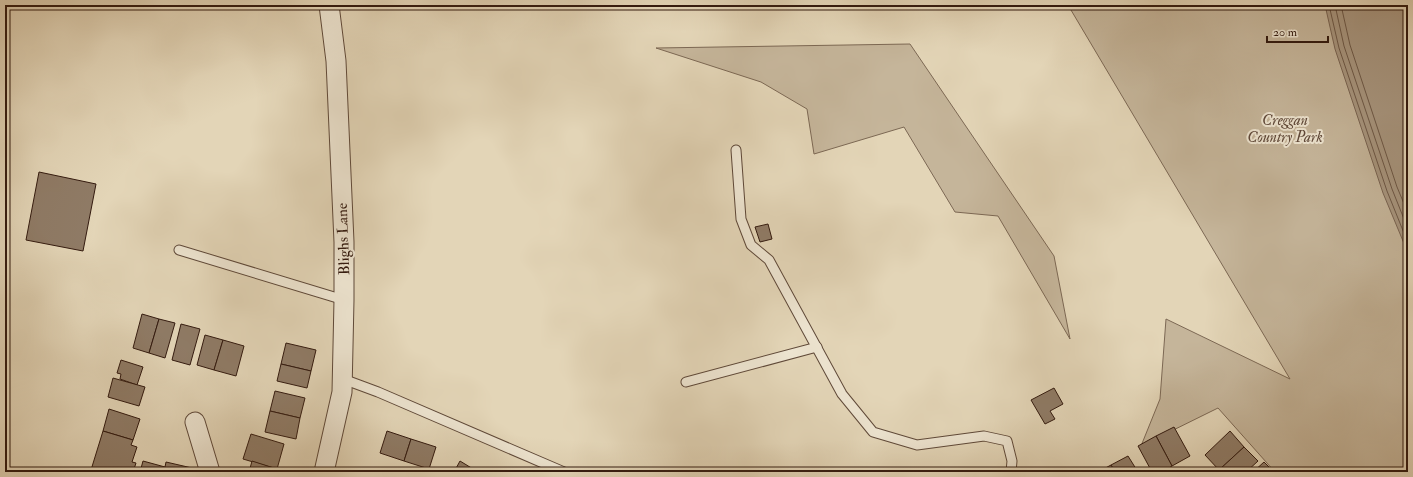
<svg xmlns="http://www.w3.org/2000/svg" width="1413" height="477" font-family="'IM FELL Double Pica',serif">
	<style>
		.green { fill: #c5b59a; stroke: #7c6854 }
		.water { fill: #a7957e; stroke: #796452 }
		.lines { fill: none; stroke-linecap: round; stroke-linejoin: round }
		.shore { stroke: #6d5846; stroke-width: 1 }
		.building { fill: #8f7b66; stroke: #331a0f }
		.lane-casing { stroke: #5f4939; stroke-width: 11 }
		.street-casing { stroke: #5f4939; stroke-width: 21 }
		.lane { stroke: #ede4d0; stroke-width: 9 }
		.street { stroke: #ede4d0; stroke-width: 19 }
		.labels { text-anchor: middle; stroke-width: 4; stroke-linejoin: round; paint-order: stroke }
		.park-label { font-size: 15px; font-style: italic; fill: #5f4839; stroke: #ede4d0 }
		.street-label { font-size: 15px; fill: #331a0f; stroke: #ede4d0 }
	</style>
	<rect width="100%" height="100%" fill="#e3d5b7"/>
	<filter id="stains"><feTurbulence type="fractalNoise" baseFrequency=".005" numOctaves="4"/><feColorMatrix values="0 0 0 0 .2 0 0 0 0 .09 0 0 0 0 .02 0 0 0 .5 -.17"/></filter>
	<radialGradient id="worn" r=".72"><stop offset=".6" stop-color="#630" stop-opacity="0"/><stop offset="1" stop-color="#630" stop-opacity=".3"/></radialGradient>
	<g class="green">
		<path d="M 1068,5 L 1408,5 L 1408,472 L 1275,472 L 1218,408 L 1141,446 L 1160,399 L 1166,319 L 1290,379 Z"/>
		<path d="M 910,44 L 1054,256 L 1070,339 L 998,216 L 955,212 L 904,127 L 814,154 L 807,109 L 761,82 L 656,48 Z"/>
	</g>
	<path class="water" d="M 1325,5 L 1408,5 L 1408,253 L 1383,193 L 1335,49 Z"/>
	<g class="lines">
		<g class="shore">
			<path d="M 1329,5 L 1339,48 L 1387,191 L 1408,243"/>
			<path d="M 1335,5 L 1344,46 L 1392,189 L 1408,229"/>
			<path d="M 1341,5 L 1350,45 L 1397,187 L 1408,213"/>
		</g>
	</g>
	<g class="building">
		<path d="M 39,172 L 96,184 L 83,251 L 26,240 Z"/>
		<path d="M 768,224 L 772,239 L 760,242 L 755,227 Z"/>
		<path d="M 142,314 L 159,319 L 149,353 L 133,348 Z"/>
		<path d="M 159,319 L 175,323 L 165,358 L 149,353 Z"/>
		<path d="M 181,324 L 200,329 L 190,365 L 172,360 Z"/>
		<path d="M 205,335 L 223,340 L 214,370 L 197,365 Z"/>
		<path d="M 223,340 L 244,346 L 236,376 L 214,370 Z"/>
		<path d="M 286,343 L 316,350 L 311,371 L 281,364 Z"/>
		<path d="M 121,360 L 143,367 L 137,385 L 120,379 L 121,374 L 117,373 Z"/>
		<path d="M 281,364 L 311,371 L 307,388 L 277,381 Z"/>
		<path d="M 113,378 L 145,387 L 139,406 L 108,397 Z"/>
		<path d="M 1054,388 L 1063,404 L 1050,411 L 1055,419 L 1045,424 L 1031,400 Z"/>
		<path d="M 275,391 L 305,398 L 300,418 L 270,411 Z"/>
		<path d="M 109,409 L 140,419 L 133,440 L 103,431 Z"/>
		<path d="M 270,411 L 300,418 L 296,439 L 265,432 Z"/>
		<path d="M 1174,427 L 1190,456 L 1172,466 L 1156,436 Z"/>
		<path d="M 103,431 L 133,440 L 131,445 L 137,447 L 132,462 L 136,463 L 133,472 L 98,472 L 91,470 Z"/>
		<path d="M 387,431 L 411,439 L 404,461 L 380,453 Z"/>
		<path d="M 1230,431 L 1244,447 L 1219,470 L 1205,455 Z"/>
		<path d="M 251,434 L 284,444 L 277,469 L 243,459 Z"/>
		<path d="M 1156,436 L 1172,466 L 1162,472 L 1152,472 L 1138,446 Z"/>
		<path d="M 411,439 L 436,447 L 429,469 L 404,461 Z"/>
		<path d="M 1244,447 L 1258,461 L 1246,472 L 1221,472 L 1219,470 Z"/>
		<path d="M 1128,456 L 1138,472 L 1115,472 L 1111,465 Z"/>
		<path d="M 143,461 L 165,467 L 164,472 L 140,472 Z"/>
		<path d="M 252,461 L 277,469 L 276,472 L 249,472 Z"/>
		<path d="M 460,461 L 478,472 L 454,472 Z"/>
		<path d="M 166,462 L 192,468 L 191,472 L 164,472 Z"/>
		<path d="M 1264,462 L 1274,472 L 1253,472 Z"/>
		<path d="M 1111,465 L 1115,472 L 1098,472 Z"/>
	</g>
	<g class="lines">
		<defs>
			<g id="lane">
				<path d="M 736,150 L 741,219 L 751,245 L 769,260 L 842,394 L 873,432 L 917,445 L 984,436 L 1007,441 L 1012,461 L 1011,472"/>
				<path d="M 179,250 L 344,300"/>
				<path d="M 343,379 L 378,392 L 564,472"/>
				<path d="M 686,382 L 817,347"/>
			</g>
			<g id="street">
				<path d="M 195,422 L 210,472"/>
				<path d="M 324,472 L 342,392 L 344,300 L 344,242 L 336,61 L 329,5"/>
			</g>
		</defs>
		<use href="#lane" class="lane-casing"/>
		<use href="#street" class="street-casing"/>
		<use href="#lane" class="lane"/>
		<use href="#street" class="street"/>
	</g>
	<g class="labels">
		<g class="park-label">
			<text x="1285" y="125">Creggan<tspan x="1285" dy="17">Country Park</tspan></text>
		</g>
		<g class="street-label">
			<text transform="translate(343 239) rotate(-92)" y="5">Blighs Lane</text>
		</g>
	</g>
	<rect width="1413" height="477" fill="none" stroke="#e3d5b7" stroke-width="20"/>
	<rect x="6" y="6" width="1401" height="465" fill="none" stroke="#331a0f" stroke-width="2"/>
	<rect x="10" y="10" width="1393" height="457" fill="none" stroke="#331a0f"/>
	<path d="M1267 36v6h61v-6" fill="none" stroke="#331a0f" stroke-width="2"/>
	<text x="1273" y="36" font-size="12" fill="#331a0f" stroke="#ede4d0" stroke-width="3" paint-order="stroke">20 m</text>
	<rect width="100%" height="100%" filter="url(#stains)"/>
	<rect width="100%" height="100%" fill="url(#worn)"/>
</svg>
